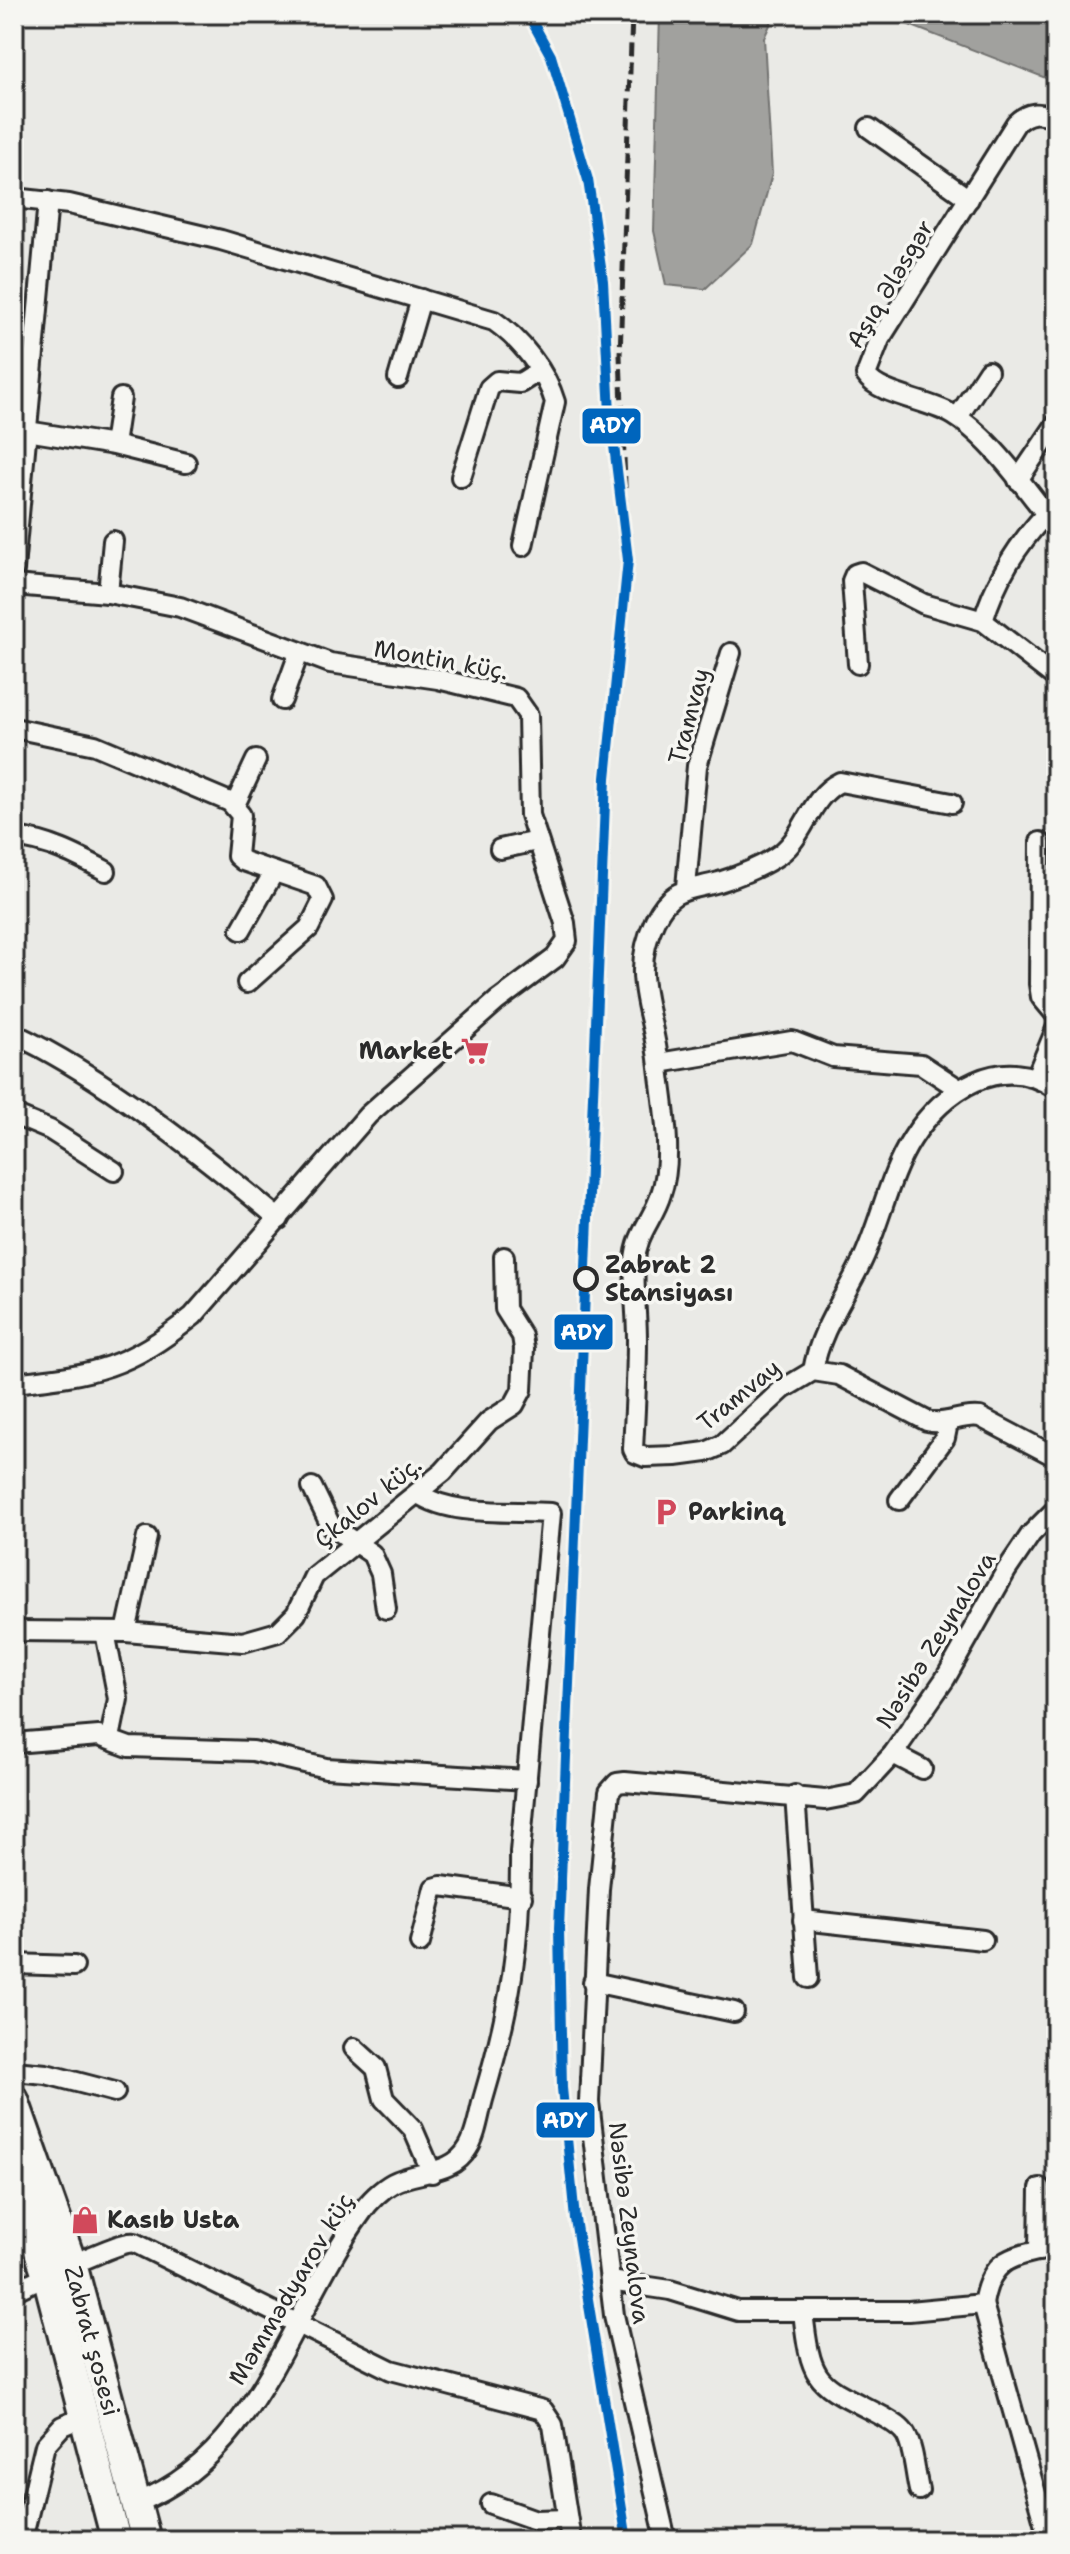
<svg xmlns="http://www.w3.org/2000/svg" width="1070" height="2554" font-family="'Shantell Sans',sans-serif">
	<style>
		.water { fill: #a1a19e; stroke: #727270; stroke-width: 2 }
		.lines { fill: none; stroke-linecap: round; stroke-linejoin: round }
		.street-casing { stroke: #2b2b2b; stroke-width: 24 }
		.primary-casing { stroke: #2b2b2b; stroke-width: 34 }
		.street { stroke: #f6f6f2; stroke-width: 18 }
		.primary { stroke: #f6f6f2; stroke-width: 28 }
		.rail { stroke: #2b2b2b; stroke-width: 5; stroke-dasharray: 12 6; stroke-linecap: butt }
		.rail-1-casing { stroke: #f6f6f2; stroke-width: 16 }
		.rail-1 { stroke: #0065bd; stroke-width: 10 }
		.stop-dot { fill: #f6f6f2; stroke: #2b2b2b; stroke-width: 4 }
		.labels { text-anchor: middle; stroke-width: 7; stroke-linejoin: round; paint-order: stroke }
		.street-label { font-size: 24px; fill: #2b2b2b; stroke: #f6f6f2 }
		.poi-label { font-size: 24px; font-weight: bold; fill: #2b2b2b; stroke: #f6f6f2; text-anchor: start }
		.stop-label { font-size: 24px; font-weight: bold; fill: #2b2b2b; stroke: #f6f6f2; text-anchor: start }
		.line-badge { stroke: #f6f6f2; stroke-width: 3 }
		.badge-label { font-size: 22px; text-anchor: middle; font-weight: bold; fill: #fff }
	</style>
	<rect width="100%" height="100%" fill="#eaeae6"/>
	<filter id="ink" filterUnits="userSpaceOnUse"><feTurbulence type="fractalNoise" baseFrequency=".0125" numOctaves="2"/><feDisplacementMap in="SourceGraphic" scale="16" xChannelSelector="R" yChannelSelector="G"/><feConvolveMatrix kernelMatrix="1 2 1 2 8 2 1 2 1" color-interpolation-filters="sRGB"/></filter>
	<g filter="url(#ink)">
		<g class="water">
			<path d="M 660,14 L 775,14 L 764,38 L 772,174 L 753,244 L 705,289 L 666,285 L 654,231 Z"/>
			<path d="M 881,14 L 1056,14 L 1056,82 Z"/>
		</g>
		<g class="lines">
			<defs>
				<g id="street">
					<path d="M 1056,117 C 1039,113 1030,110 1016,123 L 880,339 L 866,375 C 879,396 931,400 955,416 C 992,439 1029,493 1056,527"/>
					<path d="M 869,128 L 969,199"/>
					<path d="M 14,198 L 69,204 L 221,240 L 494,321 C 520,339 546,371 555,402 L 523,546"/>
					<path d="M 398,378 L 421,299"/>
					<path d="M 958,417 L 988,371"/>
					<path d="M 27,431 L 114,445 L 186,463"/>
					<path d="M 114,445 L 121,398"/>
					<path d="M 461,477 L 489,388 L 497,381 L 520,383 L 539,371"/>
					<path d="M 1018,480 L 1056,424"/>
					<path d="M 14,569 L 48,201"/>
					<path d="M 14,585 L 108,593 L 180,607 L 330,663 L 438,679 L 516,698 L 528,715 L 530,815 L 565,923 L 567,941 L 555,958 L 497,1001 L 368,1115 L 193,1316 C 127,1369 96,1374 14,1383"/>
					<path d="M 108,593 L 113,541"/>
					<path d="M 983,621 C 996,579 1016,546 1046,514"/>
					<path d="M 858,664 L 852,581 L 855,574 L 861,572 L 924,604 L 983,621 L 1056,678"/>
					<path d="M 282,700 L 299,653"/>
					<path d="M 14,728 L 95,745 L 230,802 L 241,815 L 237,856 L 243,861 L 316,886 L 323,900 L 309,928 L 247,983"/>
					<path d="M 952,803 L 840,782 C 807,798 806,840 774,858 C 757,869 738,876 719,882 C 688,891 672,886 655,920 C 628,977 654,1010 659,1067 C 663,1105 674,1157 661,1194 C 654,1218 636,1234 635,1261 C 633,1287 637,1313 637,1339 C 637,1376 635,1412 633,1449 L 635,1453 L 645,1457 L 676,1456 L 706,1452 L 722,1445 L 783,1389 L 813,1371 L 839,1375 L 927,1421 C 946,1426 961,1414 980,1417 L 1056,1457"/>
					<path d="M 235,805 L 256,760"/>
					<path d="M 14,837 C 49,841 76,855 106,871"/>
					<path d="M 1040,842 L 1039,984 L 1041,997 L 1056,1015"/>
					<path d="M 500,849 L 537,841"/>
					<path d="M 686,887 L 697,766 L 731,653"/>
					<path d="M 241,930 L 274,872"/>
					<path d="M 14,1034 C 102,1075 204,1156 279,1219"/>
					<path d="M 659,1063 L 792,1041 L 833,1057 L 921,1064 L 959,1089"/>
					<path d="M 1036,1077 L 1056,1029"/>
					<path d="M 14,1115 L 50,1130 L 114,1171"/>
					<path d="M 813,1371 C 820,1329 846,1296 863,1259 C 881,1220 889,1175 912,1139 C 943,1090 1002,1051 1056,1089"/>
					<path d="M 312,1487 L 331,1526 L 372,1554 L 381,1574 L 386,1609"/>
					<path d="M 899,1500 L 945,1438 L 948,1423"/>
					<path d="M 14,1631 L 126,1632 L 243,1642 L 278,1632 L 296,1614 L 314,1576 L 443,1472 L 489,1421 L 514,1405 L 522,1390 L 524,1349 L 522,1336 L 505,1309 L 504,1257"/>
					<path d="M 105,1632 L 118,1699 L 110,1738"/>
					<path d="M 126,1632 L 147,1537"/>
					<path d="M 14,1743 L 99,1736 L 129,1747 L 253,1751 L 326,1768 L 527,1780"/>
					<path d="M 893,1754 L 922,1769"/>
					<path d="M 795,1795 L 808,1978"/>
					<path d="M 803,1920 L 983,1940"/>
					<path d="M 420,1943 L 434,1888 L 441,1886 L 522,1897"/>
					<path d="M 14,1964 L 74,1966"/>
					<path d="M 593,1982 L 734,2012"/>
					<path d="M 354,2048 L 376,2068 L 384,2099 L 413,2129 L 432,2173"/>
					<path d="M 14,2071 L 46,2074 L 115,2092"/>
					<path d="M 1039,2251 L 1040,2188"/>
					<path d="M 72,2264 C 88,2259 124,2240 135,2243 L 391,2370 L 543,2410 L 553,2425 L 571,2540"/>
					<path d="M 610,2281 L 670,2290 L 738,2311 L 909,2311 L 983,2304 C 991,2256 1013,2257 1056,2247"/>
					<path d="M 14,2291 L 47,2275"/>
					<path d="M 983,2304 L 1049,2540"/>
					<path d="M 803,2311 C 811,2388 818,2382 882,2416 C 890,2421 901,2426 906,2435 C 914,2450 915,2473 919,2490"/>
					<path d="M 136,2503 C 259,2457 291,2308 362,2212 C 369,2201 382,2189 393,2183 C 417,2170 452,2176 468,2148 C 477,2134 479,2112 484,2096 C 510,2008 521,1943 520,1852 L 551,1513 C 509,1510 452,1517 417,1493"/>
					<path d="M 491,2504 L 536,2520 L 567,2519"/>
					<path d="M 22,2540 L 45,2445 L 62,2426 L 84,2417"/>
					<path d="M 666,2540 L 614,2315 L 589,2102 L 599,1889 L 609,1792 L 617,1783 L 625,1782 L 825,1800 L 856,1794 L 893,1754 L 945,1679 L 1006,1571 L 1031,1534 L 1056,1509"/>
				</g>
				<g id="primary">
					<path d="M 14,2100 L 72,2264 L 146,2540"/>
					<path d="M 14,2176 L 47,2275 L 116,2540"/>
				</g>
			</defs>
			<use href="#street" class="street-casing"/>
			<use href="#primary" class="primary-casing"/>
			<use href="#street" class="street"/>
			<use href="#primary" class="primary"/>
			<path class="rail" d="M 628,560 L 620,355 L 632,14"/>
			<defs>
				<path id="rail-1" d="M 528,14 L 551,56 L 588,180 L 603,281 L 610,413 L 628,560 L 606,778 L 559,1928 L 562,2088 L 575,2219 L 627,2540"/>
			</defs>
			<use href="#rail-1" class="rail-1-casing"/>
			<use href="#rail-1" class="rail-1"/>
		</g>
	</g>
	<defs>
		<symbol id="supermarket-bare" viewBox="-9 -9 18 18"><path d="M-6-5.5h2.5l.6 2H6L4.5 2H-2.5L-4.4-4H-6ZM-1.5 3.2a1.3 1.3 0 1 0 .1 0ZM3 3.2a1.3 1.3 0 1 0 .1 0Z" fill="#d1495b" stroke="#f6f6f2" stroke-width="2.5" paint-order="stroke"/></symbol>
		<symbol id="parking-bare" viewBox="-9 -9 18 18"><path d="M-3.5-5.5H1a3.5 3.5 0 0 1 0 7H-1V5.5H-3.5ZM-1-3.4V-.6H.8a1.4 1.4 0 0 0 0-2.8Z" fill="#d1495b" stroke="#f6f6f2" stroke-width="2.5" paint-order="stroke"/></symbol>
		<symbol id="shop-bare" viewBox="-9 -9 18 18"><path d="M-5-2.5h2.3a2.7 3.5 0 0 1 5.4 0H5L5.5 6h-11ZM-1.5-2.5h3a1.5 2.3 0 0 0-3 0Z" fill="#d1495b" stroke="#f6f6f2" stroke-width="2.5" paint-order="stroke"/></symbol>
	</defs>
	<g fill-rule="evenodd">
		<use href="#supermarket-bare" x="455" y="1031" width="40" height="40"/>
		<use href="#parking-bare" x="646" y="1492" width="40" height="40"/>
		<use href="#shop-bare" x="65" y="2200" width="40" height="40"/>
	</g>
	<circle class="stop-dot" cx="586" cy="1279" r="11"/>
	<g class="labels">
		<g class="street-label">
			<text transform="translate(890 284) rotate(-59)" y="8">Aşıq Ələsgər</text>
			<text transform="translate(441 660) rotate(10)" y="8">Montin küç.</text>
			<text transform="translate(689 716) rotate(-75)" y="8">Tramvay</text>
			<text transform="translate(739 1395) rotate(-39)" y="8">Tramvay</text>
			<text transform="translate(368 1502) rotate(-39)" y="8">Çkalov küç.</text>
			<text transform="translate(936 1640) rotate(-58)" y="8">Nəsibə Zeynalova</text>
			<text transform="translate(629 2223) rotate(83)" y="8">Nəsibə Zeynalova</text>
			<text transform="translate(291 2289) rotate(-59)" y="8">Məmmədyarov küç</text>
			<text transform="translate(92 2341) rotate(75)" y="8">Zabrat şosesi</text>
		</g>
		<g class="poi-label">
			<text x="453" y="1059" text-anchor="end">Market</text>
			<text x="688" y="1520">Parkinq</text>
			<text x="107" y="2228">Kasıb Usta</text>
		</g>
		<g class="stop-label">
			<text x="605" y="1273">Zabrat 2<tspan x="605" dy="28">Stansiyası</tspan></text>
		</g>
	</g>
	<g class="line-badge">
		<rect x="581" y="407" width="61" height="38" rx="8" fill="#0065bd"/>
		<rect x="553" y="1313" width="61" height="38" rx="8" fill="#0065bd"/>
		<rect x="535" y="2101" width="61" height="38" rx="8" fill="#0065bd"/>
	</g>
	<g class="badge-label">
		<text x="612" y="433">ADY</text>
		<text x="583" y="1340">ADY</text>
		<text x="565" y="2128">ADY</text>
	</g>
	<rect width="1070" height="2554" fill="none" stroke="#f6f6f2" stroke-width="48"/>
	<rect x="24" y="24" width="1022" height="2506" fill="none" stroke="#2b2b2b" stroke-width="3" filter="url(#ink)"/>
</svg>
